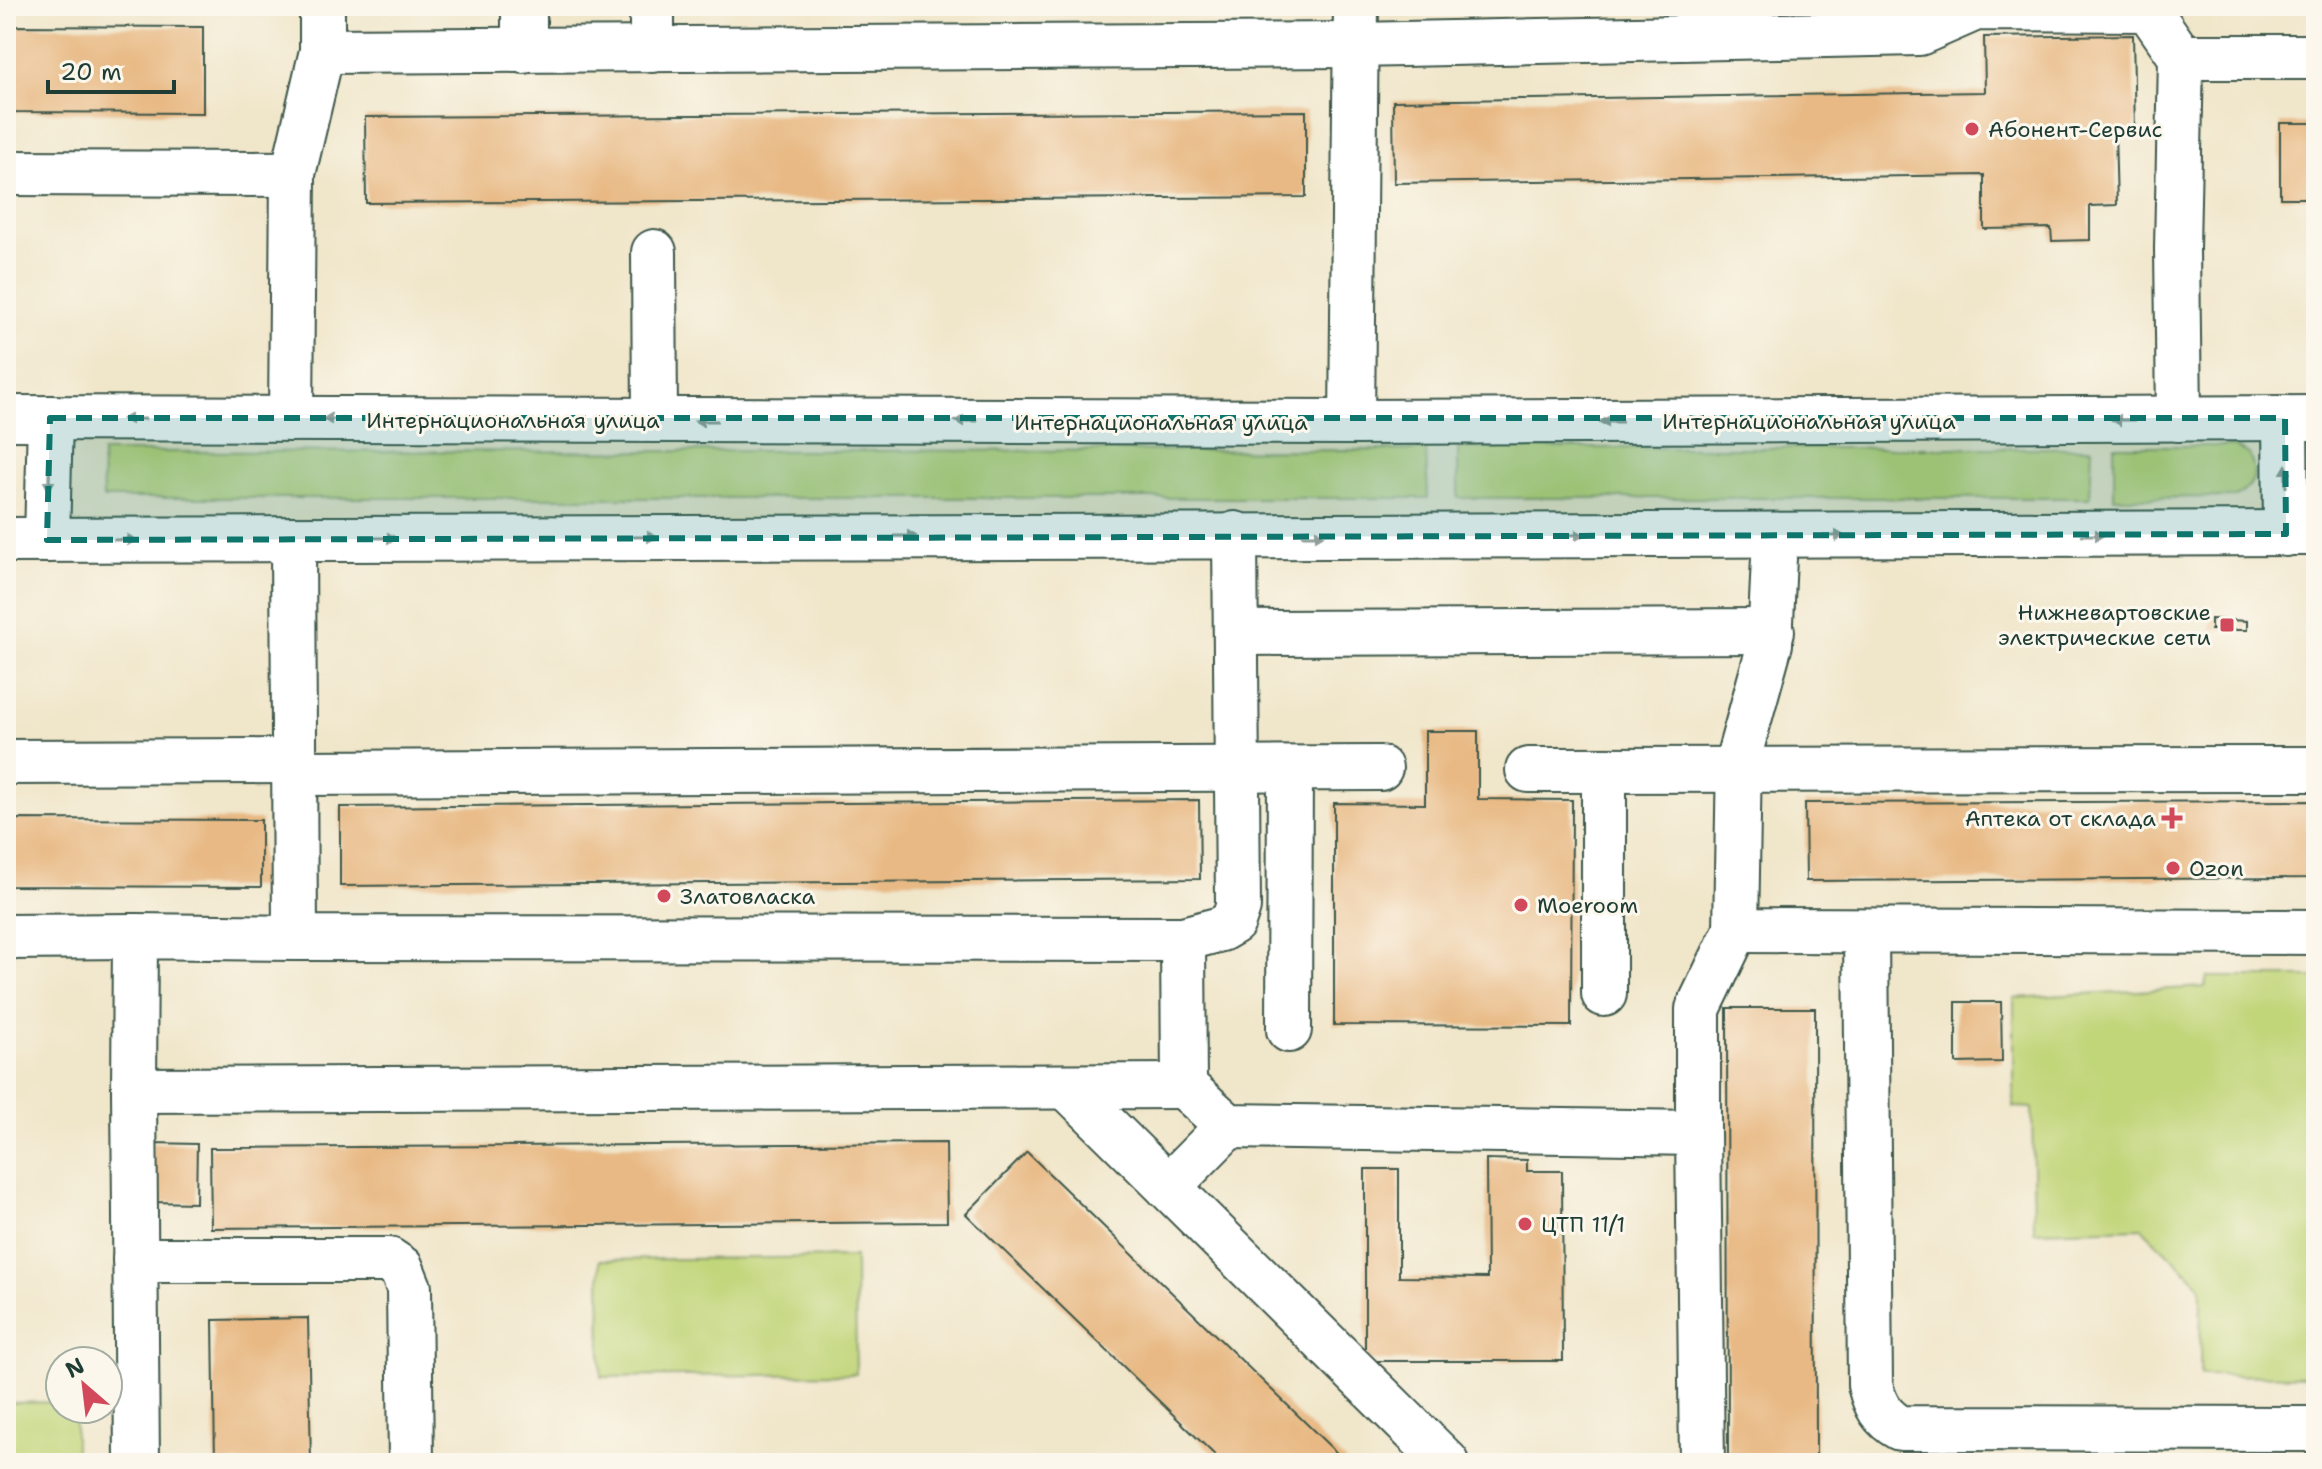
<svg xmlns="http://www.w3.org/2000/svg" width="2322" height="1469" font-family="'Shantell Sans',sans-serif">
	<style>
		.green { fill: #c1d579; stroke: #708956; stroke-width: 2 }
		.building { fill: #e8b984 }
		.lines { fill: none; stroke-linecap: round; stroke-linejoin: round }
		.minor-casing { stroke: #3e564a; stroke-width: 48 }
		.major-casing { stroke: #3e564a; stroke-width: 48 }
		.minor { stroke: #fff; stroke-width: 44 }
		.major { stroke: #fff; stroke-width: 44 }
		.oneway { fill: #8f9e9a }
		.marked { fill: #0f766e; fill-opacity: 0.2; stroke: #0f766e; stroke-width: 6; stroke-dasharray: 16 10; stroke-linejoin: round }
		.poi-dot { fill: #d1495b; stroke: #fbf7ec; stroke-width: 3 }
		.labels { text-anchor: middle; stroke-width: 6; stroke-linejoin: round; paint-order: stroke }
		.poi-label { font-size: 22px; fill: #1f3d34; stroke: #fbf7ec; text-anchor: start }
		.street-label { font-size: 22px; fill: #1f3d34; stroke: #fbf7ec }
	</style>
	<rect width="100%" height="100%" fill="#fbf7ec"/>
	<filter id="ink" filterUnits="userSpaceOnUse"><feTurbulence type="fractalNoise" baseFrequency=".0125" numOctaves="2"/><feDisplacementMap in="SourceGraphic" scale="16" xChannelSelector="R" yChannelSelector="G"/><feConvolveMatrix kernelMatrix="1 2 1 2 8 2 1 2 1" color-interpolation-filters="sRGB"/></filter>
	<filter id="wash" filterUnits="userSpaceOnUse"><feTurbulence type="fractalNoise" baseFrequency=".006" numOctaves="4" result="noise"/><feDisplacementMap in="SourceGraphic" scale="32" xChannelSelector="R" yChannelSelector="G"/><feGaussianBlur stdDeviation="1.8" result="paint"/><feColorMatrix in="noise" values="0 0 0 0 0 0 0 0 0 0 0 0 0 0 0 0 0 1.4 0 .05"/><feComposite in="paint" operator="in"/></filter>
	<g filter="url(#wash)">
		<rect width="100%" height="100%" fill="#f0e6ca"/>
		<g class="green">
			<path d="M 2114,446 L 2233,446 L 2249,454 C 2258,476 2255,484 2236,497 L 2114,498 Z"/>
			<path d="M 1458,448 L 2092,448 L 2090,498 L 1458,498 Z"/>
			<path d="M 1426,450 L 1428,498 L 103,498 L 102,452 Z"/>
			<path d="M 2207,977 L 2316,977 L 2316,1376 L 2200,1375 L 2201,1286 L 2142,1228 L 2034,1231 L 2032,1108 L 2014,1107 L 2014,998 L 2205,987 Z"/>
			<path d="M 855,1257 L 856,1374 L 601,1377 L 600,1260 Z"/>
			<path d="M 60,1402 L 60,1409 L 75,1409 L 75,1463 L 6,1463 L 6,1403 Z"/>
		</g>
		<g id="blocks">
			<g class="building">
				<path d="M 6,26 L 203,27 L 203,113 L 6,112 Z"/>
				<path d="M 2133,35 L 2135,131 L 2115,131 L 2117,205 L 2090,206 L 2090,240 L 2052,241 L 2051,228 L 1984,229 L 1984,175 L 1394,183 L 1393,101 L 1985,92 L 1984,37 Z"/>
				<path d="M 1306,111 L 1306,197 L 366,203 L 365,117 Z"/>
				<rect x="2280" y="123" width="36" height="75"/>
				<path d="M 2211,619 L 2247,621 L 2247,630 L 2211,630 Z"/>
				<path d="M 1425,731 L 1478,731 L 1478,799 L 1572,800 L 1571,1026 L 1334,1025 L 1334,803 L 1425,804 Z"/>
				<path d="M 1199,800 L 1200,879 L 340,886 L 340,807 Z"/>
				<path d="M 2316,801 L 2316,878 L 1806,881 L 1805,803 Z"/>
				<path d="M 6,819 L 261,820 L 261,887 L 6,886 Z"/>
				<path d="M 1956,1002 L 2001,1002 L 2002,1062 L 1956,1063 Z"/>
				<path d="M 1727,1008 L 1815,1008 L 1816,1458 L 1824,1458 L 1824,1463 L 1728,1463 Z"/>
				<path d="M 152,1143 L 197,1144 L 196,1203 L 151,1202 Z"/>
				<path d="M 946,1143 L 947,1222 L 211,1228 L 210,1148 Z"/>
				<path d="M 1027,1152 L 1347,1463 L 1223,1463 L 966,1214 Z"/>
				<path d="M 1486,1159 L 1527,1160 L 1527,1171 L 1562,1171 L 1563,1361 L 1365,1361 L 1365,1169 L 1399,1169 L 1399,1277 L 1487,1278 Z"/>
				<path d="M 308,1318 L 311,1463 L 215,1463 L 213,1320 Z"/>
			</g>
		</g>
	</g>
	<g filter="url(#ink)">
		<use href="#blocks" fill-opacity="0" stroke="#3e564a" stroke-width="2"/>
		<g class="lines">
			<defs>
				<g id="minor">
					<path d="M 524,6 L 524,51"/>
					<path d="M 652,50 L 652,6"/>
					<path d="M 322,51 L 1356,45 L 1919,33 L 1976,8 L 2148,9 L 2181,57 L 2177,248 L 2179,419"/>
					<path d="M 2181,57 L 2316,57"/>
					<path d="M 6,173 L 293,174"/>
					<path d="M 654,252 L 655,420"/>
					<path d="M 291,419 L 293,174 L 322,51 L 322,6"/>
					<path d="M 1352,422 L 1356,6"/>
					<path d="M 1775,536 L 1770,644 L 1739,756 L 1736,930 L 2316,932"/>
					<path d="M 293,539 L 295,938 L 1183,939 L 1221,929 L 1233,922 L 1238,907 L 1235,534"/>
					<path d="M 1236,633 L 1772,631"/>
					<path d="M 6,762 L 294,761"/>
					<path d="M 1528,770 L 2316,769"/>
					<path d="M 1604,770 L 1604,994"/>
					<path d="M 294,773 L 1380,768"/>
					<path d="M 1866,931 L 1870,1385 C 1875,1405 1882,1418 1900,1428 L 2316,1429"/>
					<path d="M 6,937 L 135,936"/>
					<path d="M 1183,939 L 1184,1086 L 1228,1126 L 1698,1133 L 1702,1463"/>
					<path d="M 1289,1030 L 1290,769"/>
					<path d="M 1067,1087 L 1447,1463"/>
					<path d="M 134,1090 L 1184,1086"/>
					<path d="M 1698,1133 L 1698,1009 L 1736,930"/>
					<path d="M 1168,1187 L 1228,1126"/>
					<path d="M 135,1260 L 389,1260 L 401,1268 L 409,1288 L 411,1463"/>
					<path d="M 137,1463 L 134,1090 L 135,936 L 295,938"/>
				</g>
				<g id="major">
					<path d="M 6,418 L 1352,422 L 2316,418"/>
					<path d="M 2285,418 L 2286,534"/>
					<path d="M 6,540 L 2316,533"/>
					<path d="M 47,540 L 50,418"/>
				</g>
			</defs>
			<use href="#minor" class="minor-casing"/>
			<use href="#major" class="major-casing"/>
			<use href="#minor" class="minor"/>
			<use href="#major" class="major"/>
		</g>
		<defs><path id="oneway-solid" d="M-6-.8H1V-3.2L6.5 0L1 3.2V.8H-6Z" transform="scale(2)"/></defs>
		<g class="oneway">
			<use href="#oneway-solid" transform="translate(134 419) rotate(-180)"/>
			<use href="#oneway-solid" transform="translate(334 419) rotate(-180)"/>
			<use href="#oneway-solid" transform="translate(2123 420) rotate(180)"/>
			<use href="#oneway-solid" transform="translate(706 421) rotate(-180)"/>
			<use href="#oneway-solid" transform="translate(966 421) rotate(-180)"/>
			<use href="#oneway-solid" transform="translate(1611 422) rotate(180)"/>
			<use href="#oneway-solid" transform="translate(2286 476) rotate(-90)"/>
			<use href="#oneway-solid" transform="translate(49 479) rotate(91)"/>
			<use href="#oneway-solid" transform="translate(1313 535)"/>
			<use href="#oneway-solid" transform="translate(1573 535)"/>
			<use href="#oneway-solid" transform="translate(2093 535)"/>
			<use href="#oneway-solid" transform="translate(905 536)"/>
			<use href="#oneway-solid" transform="translate(1833 536)"/>
			<use href="#oneway-solid" transform="translate(645 537)"/>
			<use href="#oneway-solid" transform="translate(385 538)"/>
			<use href="#oneway-solid" transform="translate(125 540)"/>
		</g>
	</g>
	<path class="marked" d="M 50,418 L 2285,418 L 2286,534 L 47,540 Z"/>
	<g class="poi-dot">
		<circle cx="1972" cy="129" r="8"/>
		<rect x="2219" y="617" width="16" height="16" rx="4"/>
		<path d="M2168 806h8v8h8v8h-8v8h-8v-8h-8v-8h8z"/>
		<circle cx="2173" cy="868" r="8"/>
		<circle cx="664" cy="896" r="8"/>
		<circle cx="1521" cy="905" r="8"/>
		<circle cx="1525" cy="1224" r="8"/>
	</g>
	<g class="labels">
		<g class="poi-label">
			<text x="1988" y="137">Абонент-Сервис</text>
			<text x="2211" y="620" text-anchor="end">Нижневартовские<tspan x="2211" dy="25">электрические сети</tspan></text>
			<text x="2156" y="826" text-anchor="end">Аптека от склада</text>
			<text x="2189" y="876">Ozon</text>
			<text x="680" y="904">Златовласка</text>
			<text x="1537" y="913">Moeroom</text>
			<text x="1541" y="1232">ЦТП 11/1</text>
		</g>
		<g class="street-label">
			<text x="513" y="428">Интернациональная улица</text>
			<text x="1809" y="429">Интернациональная улица</text>
			<text x="1161" y="430">Интернациональная улица</text>
		</g>
	</g>
	<rect width="2322" height="1469" fill="none" stroke="#fbf7ec" stroke-width="32"/>
	<g transform="translate(84 1385) rotate(332)"><circle r="38" fill="#fbf7ec" stroke="#a3ada2" stroke-width="2"/>
	<path d="M0-6L14 30L0 20L-14 30Z" fill="#d1495b"/>
	<text y="-12" font-size="22" font-weight="bold" text-anchor="middle" fill="#1f3d34">N</text>
	</g>
	<path d="M48 80v12h126v-12" fill="none" stroke="#1f3d34" stroke-width="4"/>
	<text x="60" y="80" font-size="24" fill="#1f3d34" stroke="#fbf7ec" stroke-width="6" paint-order="stroke">20 m</text>
</svg>
